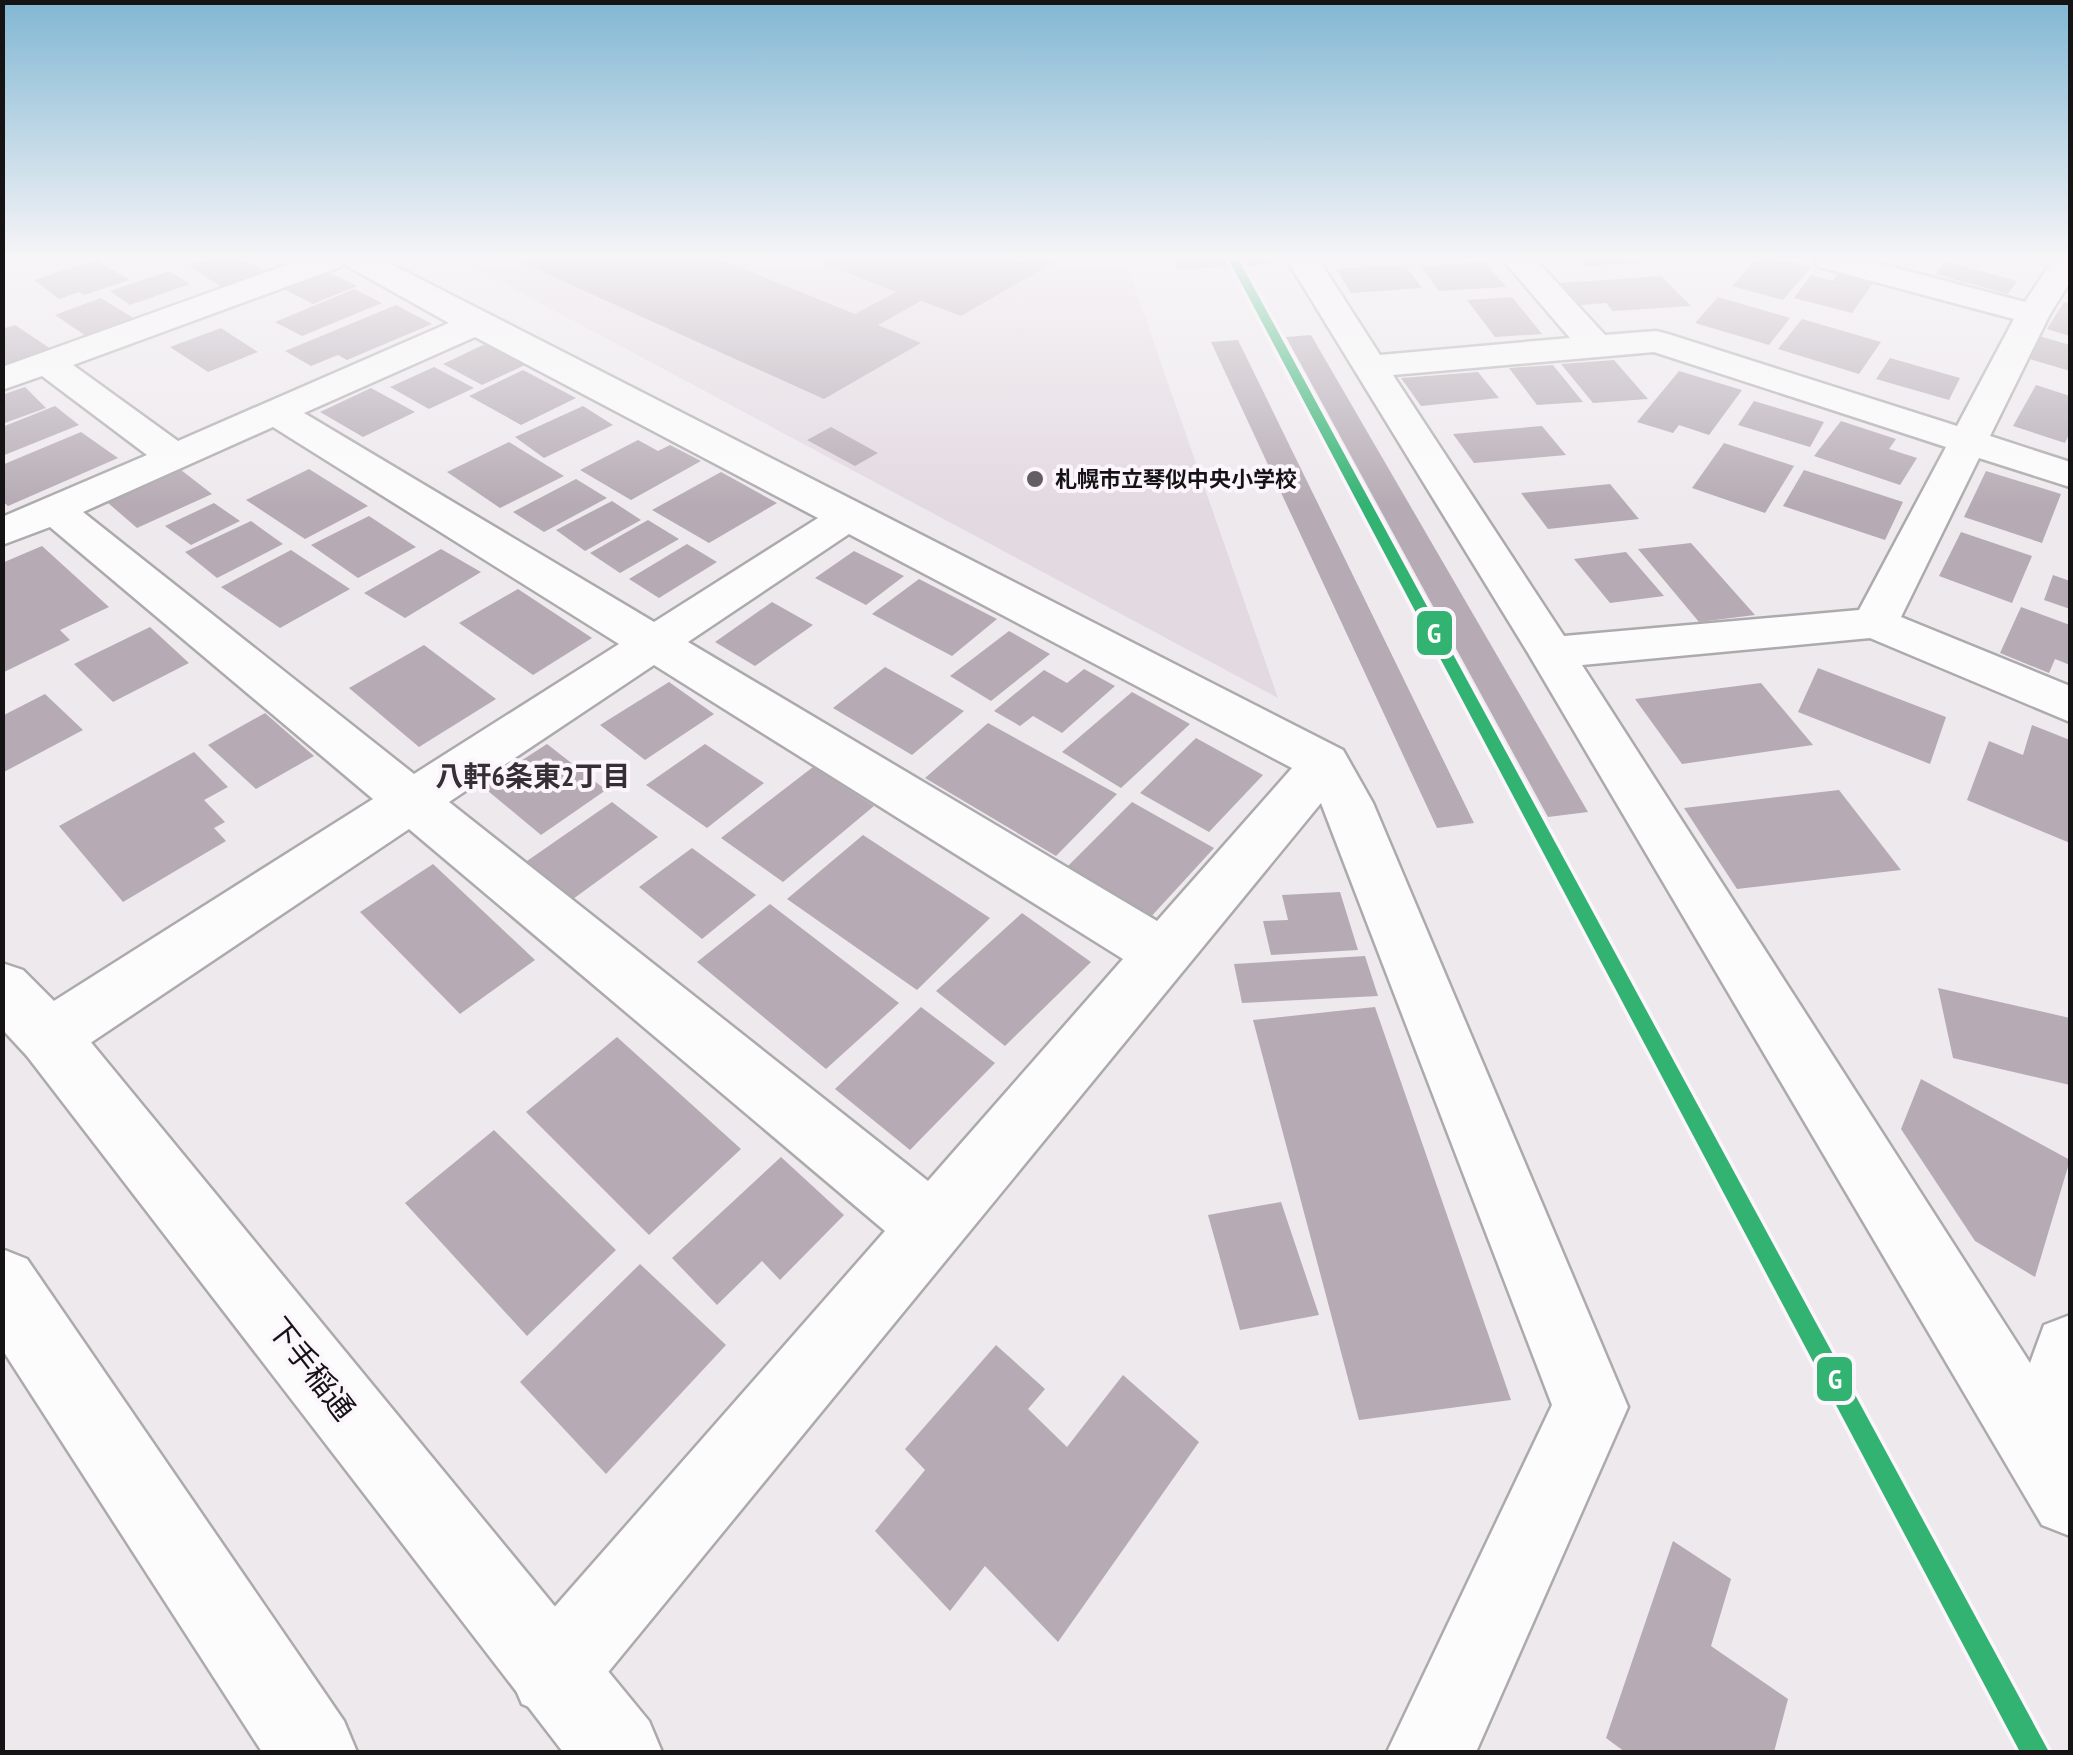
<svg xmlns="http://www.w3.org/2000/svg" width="2073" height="1755" font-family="'PT Sans Narrow','Noto Sans JP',sans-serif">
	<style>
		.built { fill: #e3d9e1 }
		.building { fill: #b6abb4 }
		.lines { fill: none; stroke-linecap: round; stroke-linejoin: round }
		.minor-casing { stroke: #adaaad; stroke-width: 5 }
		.secondary-casing { stroke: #adaaad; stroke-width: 5 }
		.minor { fill: #fcfcfc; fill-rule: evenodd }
		.secondary { fill: #fcfcfc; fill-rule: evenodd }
		.rail-1-casing { stroke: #fdf5fc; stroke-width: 7 }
		.rail-1 { fill: #32b372; fill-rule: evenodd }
		.poi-dot { fill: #625e61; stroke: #fdf5fc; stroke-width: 4 }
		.labels { text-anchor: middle; stroke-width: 8; stroke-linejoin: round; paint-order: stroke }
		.far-poi-label { font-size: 22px; font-weight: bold; fill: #161315; stroke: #fdf5fc; text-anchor: start }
		.neighbourhood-label { font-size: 28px; font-weight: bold; fill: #363035; stroke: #fdf5fc }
		.near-street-label { font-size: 30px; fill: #161315; stroke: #fdf5fc }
		.line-badge { stroke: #fdf5fc; stroke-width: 4 }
		.badge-label { font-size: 28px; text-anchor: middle; font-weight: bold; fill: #fff }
	</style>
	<rect width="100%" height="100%" fill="#eee9ed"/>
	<path class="built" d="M 460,260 L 1125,260 L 1278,698 Z"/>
	<g class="building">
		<path d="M 96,260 L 130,280 L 84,295 L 79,292 L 59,299 L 34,280 Z"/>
		<path d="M 204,260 L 247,260 L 265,271 L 221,287 L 188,265 Z"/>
		<path d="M 516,260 L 722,260 L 855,314 L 896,292 L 815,260 L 1058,260 L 961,316 L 921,301 L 878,325 L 921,343 L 824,399 Z"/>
		<path d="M 1172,260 L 1268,260 L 1271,264 L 1177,270 Z"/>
		<path d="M 1577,260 L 1641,260 L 1641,263 L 1583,266 Z"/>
		<path d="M 1755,260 L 1785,260 L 1811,267 L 1783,300 L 1732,286 Z"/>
		<path d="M 1945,261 L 2017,281 L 2008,294 L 1935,274 Z"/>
		<path d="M 1485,262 L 1506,287 L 1439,291 L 1421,266 Z"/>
		<path d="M 1405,265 L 1422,288 L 1351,293 L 1336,269 Z"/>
		<path d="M 169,271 L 190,284 L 130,305 L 110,291 Z"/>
		<path d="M 326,271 L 357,286 L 313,304 L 282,288 Z"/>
		<path d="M 1838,274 L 1873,283 L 1852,313 L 1794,298 L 1811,275 L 1833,281 Z"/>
		<path d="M 1661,276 L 1691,306 L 1613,311 L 1606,303 L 1581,305 L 1560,283 Z"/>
		<path d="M 354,289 L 382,303 L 302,336 L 275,322 Z"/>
		<path d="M 1512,297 L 1542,334 L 1495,337 L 1467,300 Z"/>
		<path d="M 1718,297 L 1790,318 L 1769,345 L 1695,323 Z"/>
		<path d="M 101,298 L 140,322 L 92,340 L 55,315 Z"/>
		<path d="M 2064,302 L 2070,303 L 2070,336 L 2047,329 Z"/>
		<path d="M 396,305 L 432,324 L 347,360 L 338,355 L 311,366 L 285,351 Z"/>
		<path d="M 1802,319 L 1881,342 L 1859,374 L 1778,349 Z"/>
		<path d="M 15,325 L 54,351 L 2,370 L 2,329 Z"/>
		<path d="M 221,328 L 258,352 L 208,372 L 170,347 Z"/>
		<path d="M 1311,335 L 1588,812 L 1548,817 L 1286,337 Z"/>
		<path d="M 2039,336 L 2070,345 L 2070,371 L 2026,358 Z"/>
		<path d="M 1238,340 L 1474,823 L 1437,828 L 1211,342 Z"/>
		<path d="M 485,344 L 525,365 L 482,385 L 443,364 Z"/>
		<path d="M 1890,358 L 1960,378 L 1949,400 L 1876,379 Z"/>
		<path d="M 1614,360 L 1648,399 L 1593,403 L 1561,364 Z"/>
		<path d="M 1553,365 L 1583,402 L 1537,405 L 1509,368 Z"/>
		<path d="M 434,367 L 474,388 L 429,409 L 390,387 Z"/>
		<path d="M 523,370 L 576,398 L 521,425 L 469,396 Z"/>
		<path d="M 1679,371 L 1742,390 L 1709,435 L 1679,425 L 1673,433 L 1637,422 Z"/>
		<path d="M 1478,372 L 1499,398 L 1421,406 L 1401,378 Z"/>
		<path d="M 2036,385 L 2070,396 L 2070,432 L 2065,443 L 2013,426 Z"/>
		<path d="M 25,387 L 46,408 L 2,424 L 2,395 Z"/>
		<path d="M 371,388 L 415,412 L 363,437 L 320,412 Z"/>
		<path d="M 1754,401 L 1824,422 L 1810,447 L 1738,425 Z"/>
		<path d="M 55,406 L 79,425 L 2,456 L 2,427 Z"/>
		<path d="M 583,406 L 613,425 L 544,458 L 515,437 Z"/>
		<path d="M 1841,421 L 1896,439 L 1889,449 L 1917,458 L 1900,485 L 1814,456 Z"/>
		<path d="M 1542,426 L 1566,455 L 1474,463 L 1453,434 Z"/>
		<path d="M 831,427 L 878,453 L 855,466 L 807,440 Z"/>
		<path d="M 81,432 L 118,458 L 8,506 L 2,501 L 2,465 Z"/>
		<path d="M 638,440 L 658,451 L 670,445 L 701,461 L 631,500 L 580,470 Z"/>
		<path d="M 509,442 L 564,476 L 500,508 L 447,472 Z"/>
		<path d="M 1724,443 L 1794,466 L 1765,513 L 1692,488 Z"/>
		<path d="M 309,469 L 368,506 L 305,539 L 246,500 Z"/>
		<path d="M 181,470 L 212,494 L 137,528 L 107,502 Z"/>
		<path d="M 1804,470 L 1903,502 L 1885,540 L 1783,506 Z"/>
		<path d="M 1986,471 L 2061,494 L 2042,543 L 1964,517 Z"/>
		<path d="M 721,472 L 777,503 L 709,543 L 652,510 Z"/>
		<path d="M 576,479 L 607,498 L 544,532 L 513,512 Z"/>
		<path d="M 1610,484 L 1639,519 L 1548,529 L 1521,493 Z"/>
		<path d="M 612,501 L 641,520 L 585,551 L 556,530 Z"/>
		<path d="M 214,503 L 240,521 L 191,545 L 165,526 Z"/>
		<path d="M 369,516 L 416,547 L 358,578 L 311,545 Z"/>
		<path d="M 648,520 L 679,539 L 620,573 L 590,553 Z"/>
		<path d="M 251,521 L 283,544 L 217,578 L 185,552 Z"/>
		<path d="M 1961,532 L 2032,556 L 2012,603 L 1939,576 Z"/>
		<path d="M 1691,543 L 1755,615 L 1699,622 L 1638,549 Z"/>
		<path d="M 687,544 L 717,562 L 659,598 L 629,579 Z"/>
		<path d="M 42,546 L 109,607 L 60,630 L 70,640 L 2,673 L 2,563 Z"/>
		<path d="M 441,549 L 481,572 L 405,618 L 364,593 Z"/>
		<path d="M 291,550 L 350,589 L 280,628 L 221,587 Z"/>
		<path d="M 854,551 L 904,576 L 866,605 L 815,578 Z"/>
		<path d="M 1626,552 L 1664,596 L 1610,603 L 1574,559 Z"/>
		<path d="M 2053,575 L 2070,581 L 2070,609 L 2044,600 Z"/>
		<path d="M 919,579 L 997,619 L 952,656 L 872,614 Z"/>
		<path d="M 518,589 L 592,638 L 533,675 L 459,623 Z"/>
		<path d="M 772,602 L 813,625 L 755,666 L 715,642 Z"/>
		<path d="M 2021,607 L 2070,625 L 2070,665 L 2055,659 L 2049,673 L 2000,653 Z"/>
		<path d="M 150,627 L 189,663 L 113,702 L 74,664 Z"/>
		<path d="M 1009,631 L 1050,654 L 991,701 L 950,676 Z"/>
		<path d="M 424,645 L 496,699 L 419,747 L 349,688 Z"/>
		<path d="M 885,667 L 964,711 L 912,755 L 833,708 Z"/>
		<path d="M 1818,668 L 1946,717 L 1930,764 L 1798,712 Z"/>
		<path d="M 1084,669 L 1115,686 L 1062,733 L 1033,716 L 1020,726 L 994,711 L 1044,670 L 1067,683 Z"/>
		<path d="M 669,682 L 714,714 L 645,760 L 600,725 Z"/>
		<path d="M 1761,683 L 1813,745 L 1682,764 L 1635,699 Z"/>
		<path d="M 1132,692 L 1190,724 L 1121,788 L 1062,752 Z"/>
		<path d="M 45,694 L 83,730 L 2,773 L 2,716 Z"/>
		<path d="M 265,713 L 314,756 L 256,789 L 208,745 Z"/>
		<path d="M 988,723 L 1117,794 L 1056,856 L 925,778 Z"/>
		<path d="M 2032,725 L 2070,740 L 2070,843 L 1967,800 L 1989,741 L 2023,755 Z"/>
		<path d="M 1196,738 L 1263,775 L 1209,832 L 1140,793 Z"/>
		<path d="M 547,744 L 606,790 L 541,835 L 482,786 Z"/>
		<path d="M 705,744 L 764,783 L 707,828 L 646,785 Z"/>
		<path d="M 194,752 L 228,787 L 204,800 L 225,822 L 214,828 L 226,841 L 123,902 L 59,826 Z"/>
		<path d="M 813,767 L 874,806 L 783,882 L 721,838 Z"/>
		<path d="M 1839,790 L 1901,870 L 1737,889 L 1684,808 Z"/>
		<path d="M 612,802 L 658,837 L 573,899 L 527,861 Z"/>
		<path d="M 1132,802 L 1214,848 L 1148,920 L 1065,869 Z"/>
		<path d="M 863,835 L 990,918 L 917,990 L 787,899 Z"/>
		<path d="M 692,848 L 756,895 L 702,939 L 639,887 Z"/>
		<path d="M 433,864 L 535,960 L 460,1014 L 360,912 Z"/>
		<path d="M 1340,892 L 1358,950 L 1271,955 L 1263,921 L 1288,920 L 1282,895 Z"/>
		<path d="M 770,904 L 899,1003 L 826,1069 L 697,962 Z"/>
		<path d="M 1022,913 L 1091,962 L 1005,1046 L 936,991 Z"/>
		<path d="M 1365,956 L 1378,996 L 1242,1003 L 1234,964 Z"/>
		<path d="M 1938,988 L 2070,1018 L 2070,1085 L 1953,1058 Z"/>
		<path d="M 921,1007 L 995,1063 L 910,1150 L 835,1089 Z"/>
		<path d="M 1375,1007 L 1511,1400 L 1359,1420 L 1253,1020 Z"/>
		<path d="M 617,1037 L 741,1149 L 649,1235 L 526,1112 Z"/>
		<path d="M 1921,1079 L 2070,1160 L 2035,1277 L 1975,1241 L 1901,1129 Z"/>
		<path d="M 494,1130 L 616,1250 L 527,1336 L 405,1203 Z"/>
		<path d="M 781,1157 L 844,1215 L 780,1280 L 762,1261 L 717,1305 L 672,1258 Z"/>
		<path d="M 1281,1202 L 1319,1315 L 1240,1330 L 1208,1215 Z"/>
		<path d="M 640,1264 L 726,1345 L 606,1474 L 520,1382 Z"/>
		<path d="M 996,1345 L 1045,1389 L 1028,1409 L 1067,1447 L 1123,1375 L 1199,1442 L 1058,1642 L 985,1566 L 950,1611 L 875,1531 L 925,1470 L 905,1449 Z"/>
		<path d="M 1673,1541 L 1731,1579 L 1711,1646 L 1788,1699 L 1774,1752 L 1625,1752 L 1606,1738 Z"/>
	</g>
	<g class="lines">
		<defs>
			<g id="minor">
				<path d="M 300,260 L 383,260 L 1343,750 L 1373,803 L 1628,1407 L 1476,1752 L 1387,1752 L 1552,1405 L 1321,803 L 582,1704 L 552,1717 L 522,1704 L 509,1674 L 522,1644 L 885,1231 L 409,829 L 71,1056 L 49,1064 L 27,1056 L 18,1037 L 27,1018 L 373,799 L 50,527 L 2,545 L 2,517 L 147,455 L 42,376 L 2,390 L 2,367 ZM 344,260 L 349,267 L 449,323 L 178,441 L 73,365 L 340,267 ZM 475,337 L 818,518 L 654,622 L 304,413 ZM 273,427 L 619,644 L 414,774 L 83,512 ZM 849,534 L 1292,768 L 1157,921 L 688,642 ZM 654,665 L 1123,959 L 928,1181 L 449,802 Z"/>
				<path d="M 1287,260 L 1319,260 L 1380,355 L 1570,338 L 1503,260 L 1536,260 L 1605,335 L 1656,331 L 1668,334 L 1957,426 L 2014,319 L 1819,267 L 1814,260 L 1866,260 L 2025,302 L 2053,260 L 2070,260 L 2070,282 L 2050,314 L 1990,436 L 2070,462 L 2070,487 L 1979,458 L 1901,617 L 2070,686 L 2070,722 L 1870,638 L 1582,665 L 2030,1363 L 2044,1325 L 2070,1315 L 2070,1536 L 2042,1525 L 1528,653 ZM 1654,352 L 1946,447 L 1859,610 L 1564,636 L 1393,375 Z"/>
			</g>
			<g id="secondary">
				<path d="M 2,963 L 23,970 L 71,1018 L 649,1721 L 662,1752 L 563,1752 L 27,1056 L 2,1029 Z"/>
				<path d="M 2,1249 L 27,1259 L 344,1721 L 357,1752 L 262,1752 L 2,1349 Z"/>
			</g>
		</defs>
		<use href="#minor" class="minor-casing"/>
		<use href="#secondary" class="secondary-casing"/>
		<use href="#minor" class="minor"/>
		<use href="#secondary" class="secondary"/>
		<defs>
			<path id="rail-1" d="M 1229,260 L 1239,260 L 2049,1752 L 2020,1752 Z"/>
		</defs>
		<use href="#rail-1" class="rail-1-casing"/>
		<use href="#rail-1" class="rail-1"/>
	</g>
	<linearGradient id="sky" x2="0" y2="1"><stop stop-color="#81b7d3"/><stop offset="0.51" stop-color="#f7f5f7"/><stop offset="1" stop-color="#f7f5f7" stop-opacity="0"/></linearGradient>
	<rect width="2073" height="505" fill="url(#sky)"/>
	<circle class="poi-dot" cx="1035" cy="479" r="10"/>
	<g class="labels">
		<g class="far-poi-label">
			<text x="1055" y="487">札幌市立琴似中央小学校</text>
		</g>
		<g class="neighbourhood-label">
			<text x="533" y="786">八軒6条東2丁目</text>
		</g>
		<g class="near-street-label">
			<text transform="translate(311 1369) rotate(52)" y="10">下手稲通</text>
		</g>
	</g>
	<g class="line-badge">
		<rect x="1415" y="609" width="39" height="48" rx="10" fill="#32b372"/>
		<rect x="1815" y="1355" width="39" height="48" rx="10" fill="#32b372"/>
	</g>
	<g class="badge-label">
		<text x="1434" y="643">G</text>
		<text x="1835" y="1389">G</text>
	</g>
	<rect width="2073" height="1755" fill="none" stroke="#161315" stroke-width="10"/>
</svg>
